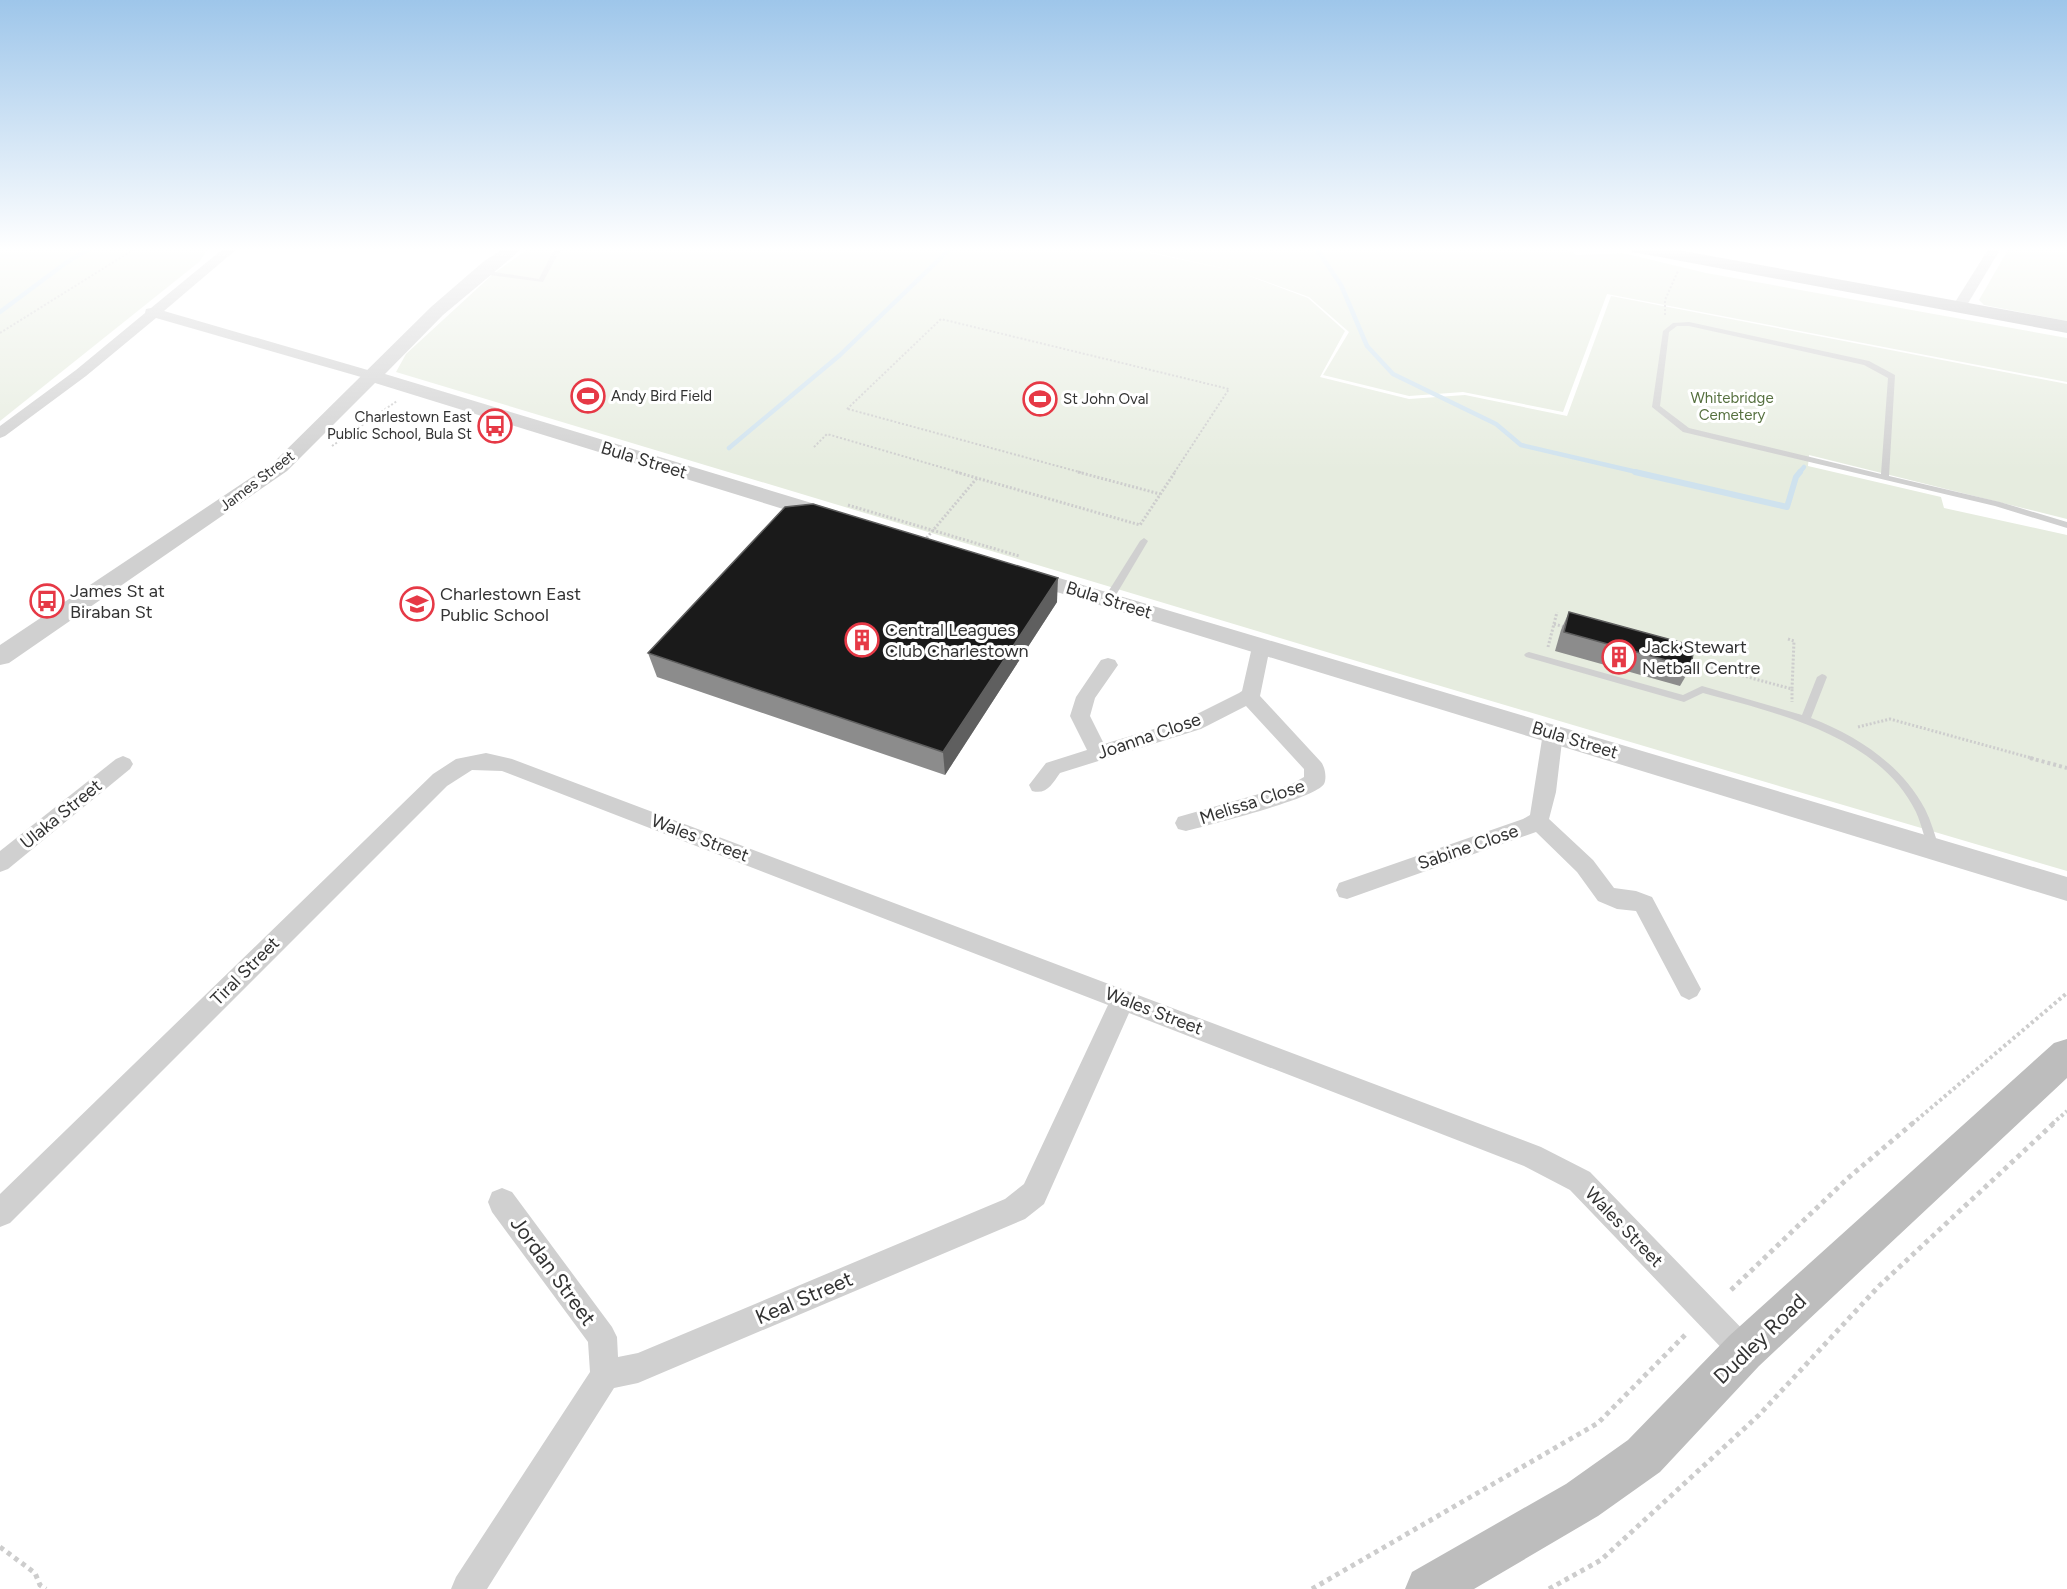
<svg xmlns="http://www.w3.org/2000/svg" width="2067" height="1589" font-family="Figtree,sans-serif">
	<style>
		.green { fill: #e6ecdf }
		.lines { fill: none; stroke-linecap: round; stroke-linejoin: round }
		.stream-far1 { stroke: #cfe2ee; stroke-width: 4.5 }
		.stream { stroke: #cfe2ee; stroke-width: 6 }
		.path-far3 { stroke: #cdcdcd; stroke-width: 2; stroke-dasharray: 2 2; stroke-linecap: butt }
		.path-far2 { stroke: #cdcdcd; stroke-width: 3; stroke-dasharray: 2 2; stroke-linecap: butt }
		.path-far1 { stroke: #cdcdcd; stroke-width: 4; stroke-dasharray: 3 3; stroke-linecap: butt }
		.path { stroke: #cdcdcd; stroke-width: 5; stroke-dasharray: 4.5 4.5; stroke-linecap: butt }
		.service { fill: #d0d0d0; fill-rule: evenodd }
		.minor { fill: #d0d0d0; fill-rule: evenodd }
		.tertiary { fill: #d0d0d0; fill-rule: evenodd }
		.secondary { fill: #bdbdbd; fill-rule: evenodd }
		.wall { fill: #8c8c8c }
		.shaded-wall { fill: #5f5f5f }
		.building { fill: #1a1a1a; stroke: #5f5f5f; stroke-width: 1.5 }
		.labels { text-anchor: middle; stroke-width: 6; stroke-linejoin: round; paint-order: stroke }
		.far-poi-label { font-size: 15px; fill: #333; stroke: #fff; text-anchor: start }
		.far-park-label { font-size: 15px; fill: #56703f; stroke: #fff }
		.far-street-label { font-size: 15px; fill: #333; stroke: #fff }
		.street-label { font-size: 18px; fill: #333; stroke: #fff }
		.poi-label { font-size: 18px; fill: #333; stroke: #fff; text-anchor: start }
		.near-street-label { font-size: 21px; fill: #333; stroke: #fff }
	</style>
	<rect width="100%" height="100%" fill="#fff"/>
	<g class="green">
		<path d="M 0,248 L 209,248 L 199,262 L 0,421 Z"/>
		<path d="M 529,248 L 1126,248 L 1231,270 L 1132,248 L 1563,248 L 1577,255 L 1623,253 L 1706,273 L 2067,338 L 2067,382 L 1607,294 L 1563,412 L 1463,392 L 1409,396 L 1323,375 L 1349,332 L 1309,297 L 1239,272 L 1308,298 L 1345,331 L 1320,377 L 1409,399 L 1465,395 L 1567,416 L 1611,296 L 2067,384 L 2067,519 L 1809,455 L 1808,466 L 1941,497 L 1944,508 L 2067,535 L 2067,871 L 1400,674 L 396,372 L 406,354 L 493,274 Z"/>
		<path d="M 2009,248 L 2067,248 L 2067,321 L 1984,305 L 1979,300 Z"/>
	</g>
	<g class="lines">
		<g class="stream-far1">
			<path d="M 1316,248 L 1341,285 L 1367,346 L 1393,374 L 1496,424 L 1521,445 L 1641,473"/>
			<path d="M 0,312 L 67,262 L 91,248"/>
			<path d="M 729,448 L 840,355 L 951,248"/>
			<path d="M 1799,473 L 1804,467"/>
		</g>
		<path class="stream" d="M 1635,472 L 1787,507 L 1796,477 L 1800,472"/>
		<g class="path-far3">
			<path d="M 1665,315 L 1665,300 L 1678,271"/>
			<path d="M 0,333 L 136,248"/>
			<path d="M 847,409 L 941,319 L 1229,389 L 1174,473"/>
			<path d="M 848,409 L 1083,473"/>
			<path d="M 332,446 L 397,401"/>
			<path d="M 814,447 L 827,434 L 961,473"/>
		</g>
		<g class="path-far2">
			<path d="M 956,472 L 1140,525 L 1175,472"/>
			<path d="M 1078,472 L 1160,494"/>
			<path d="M 848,505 L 1019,556"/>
			<path d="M 924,541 L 977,478"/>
			<path d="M 1554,624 L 1565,627"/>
			<path d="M 1788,639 L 1794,641 L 1792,689"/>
			<path d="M 1548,647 L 1557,612"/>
			<path d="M 1688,661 L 1792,689 L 1792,702"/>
			<path d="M 1858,727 L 1890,719 L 2035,759"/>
		</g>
		<g class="path-far1">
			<path d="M 2030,758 L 2067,768"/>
			<path d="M 1912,1124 L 2067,993"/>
			<path d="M 2052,1124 L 2067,1111"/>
		</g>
		<g class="path">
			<path d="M 1731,1290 L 1848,1178 L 1913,1123"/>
			<path d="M 0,1547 L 35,1573 L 40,1585 L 46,1589"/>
			<path d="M 1312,1589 L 1598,1423 L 1685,1335"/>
			<path d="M 1549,1589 L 1601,1560 L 1759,1415 L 1879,1286 L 2054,1123"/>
		</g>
		<g class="service">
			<path d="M 557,248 L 564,248 L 558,254 L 543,282 L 482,274 L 479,272 L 482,270 L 539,279 L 552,253 Z"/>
			<path d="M 1689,322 L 1869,361 L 1895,375 L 1889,476 L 2000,502 L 2067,522 L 2067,528 L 1995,506 L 1683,432 L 1652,407 L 1663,331 L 1673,323 ZM 1677,326 L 1689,326 L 1864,365 L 1888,378 L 1881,474 L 1689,428 L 1660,406 L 1669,332 Z"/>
			<path d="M 1144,538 L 1148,541 L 1113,600 L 1108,603 L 1105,602 L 1103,600 L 1140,541 Z"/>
			<path d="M 1529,652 L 1683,695 L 1702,686 L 1802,715 L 1817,677 L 1822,674 L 1825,675 L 1827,677 L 1811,718 C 1857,736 1901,764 1925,809 C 1931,821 1935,835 1939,848 L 1938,851 L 1930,851 C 1924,839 1922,825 1916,812 C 1879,736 1777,713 1703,693 L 1684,702 L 1526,657 L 1524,655 L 1526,653 Z"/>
		</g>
		<g class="minor">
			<path d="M 224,248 L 238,248 L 164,311 L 378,373 L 380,376 L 378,379 L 368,379 L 156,318 L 86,376 L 5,436 L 0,438 L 0,426 L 76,370 L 145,313 L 146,309 L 151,308 Z"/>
			<path d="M 1989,248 L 2001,248 L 1964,310 L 1954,310 L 1952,307 Z"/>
			<path d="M 1261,641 L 1268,642 L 1270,647 L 1260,696 L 1321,762 C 1325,767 1327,778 1324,784 C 1315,799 1208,825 1186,831 L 1178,829 L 1175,823 L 1178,817 L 1290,785 L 1304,777 L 1304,769 L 1246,706 L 1201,729 L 1060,773 C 1052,784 1047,795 1032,791 L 1029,785 L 1046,763 L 1087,750 L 1070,716 L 1076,697 L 1101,660 L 1108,658 L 1115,660 L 1118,665 L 1095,698 L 1090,716 L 1104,744 L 1187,719 L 1239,693 L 1242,691 L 1252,647 L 1254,642 Z"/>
			<path d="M 1553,726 L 1560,728 L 1563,733 L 1556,792 L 1549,819 L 1593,860 L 1614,888 L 1636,891 L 1652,897 L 1701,989 L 1697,996 L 1689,1000 L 1681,996 L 1636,911 L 1617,909 L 1598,901 L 1577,872 L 1536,832 L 1347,899 L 1339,897 L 1336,890 L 1339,883 L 1523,819 L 1530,815 L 1543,733 L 1546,728 Z"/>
			<path d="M 486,753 L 512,759 L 1541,1147 L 1590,1172 L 1754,1341 L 1759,1351 L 1754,1361 L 1744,1366 L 1734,1361 L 1570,1190 L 1524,1166 L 1129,1013 L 1044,1204 L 1025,1219 L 638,1383 L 614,1388 L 487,1589 L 451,1589 L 456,1577 L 590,1372 L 588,1342 L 492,1212 L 488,1202 L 492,1192 L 502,1188 L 512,1192 L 612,1327 L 617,1337 L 618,1357 L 638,1353 L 1005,1199 L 1024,1184 L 1108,1005 L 502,771 L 472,770 L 447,786 L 10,1223 L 0,1227 L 0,1194 L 433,774 L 456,759 Z"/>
			<path d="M 123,756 L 130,759 L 133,764 L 130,769 L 8,869 L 0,872 L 0,851 L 116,759 Z"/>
		</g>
		<g class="tertiary">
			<path d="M 504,248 L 523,248 L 443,315 L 385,374 L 838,511 L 841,516 L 838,521 L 830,523 L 822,521 L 375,383 L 287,471 L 9,663 L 0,665 L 0,645 L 273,463 L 431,307 L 483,262 Z"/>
			<path d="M 1022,567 L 2067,877 L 2067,901 L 1014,579 L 1011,574 L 1014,569 Z"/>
		</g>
		<g class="secondary">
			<path d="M 1629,248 L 1667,248 L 2067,321 L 2067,333 L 1638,253 L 1632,252 Z"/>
			<path d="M 2067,1039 L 2067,1078 L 1759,1366 L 1660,1472 L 1598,1516 L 1474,1589 L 1405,1589 L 1412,1572 L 1566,1484 L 1628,1440 L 1729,1336 L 2054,1043 Z"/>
		</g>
	</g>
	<g class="wall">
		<path d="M 1057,602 L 945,775 L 657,677 L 648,653 Z"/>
		<path d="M 1569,612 L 1691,667 L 1680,686 L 1555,651 L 1561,630 Z"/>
	</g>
	<path class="shaded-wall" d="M 1058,578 L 1057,602 L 945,775 L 943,752 Z"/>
	<g class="building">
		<path d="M 813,504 L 1058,578 L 943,752 L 648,653 L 785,507 Z"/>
		<path d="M 1569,612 L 1694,646 L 1691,667 L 1564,632 Z"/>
	</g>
	<linearGradient id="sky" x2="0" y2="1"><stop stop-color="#9ec6ea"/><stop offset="0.53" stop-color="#fff"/><stop offset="1" stop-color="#fff" stop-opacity="0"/></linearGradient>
	<rect width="2067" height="470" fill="url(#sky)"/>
	<defs>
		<symbol id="stadium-ring" viewBox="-11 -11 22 22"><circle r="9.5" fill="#fff" stroke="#e63946" stroke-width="1.5"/><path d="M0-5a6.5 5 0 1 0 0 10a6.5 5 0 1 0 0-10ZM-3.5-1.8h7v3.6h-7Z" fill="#e63946"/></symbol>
		<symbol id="bus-ring" viewBox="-11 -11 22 22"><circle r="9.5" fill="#fff" stroke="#e63946" stroke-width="1.5"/><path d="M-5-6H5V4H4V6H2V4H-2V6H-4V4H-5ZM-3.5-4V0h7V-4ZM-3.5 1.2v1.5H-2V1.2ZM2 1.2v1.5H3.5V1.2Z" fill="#e63946"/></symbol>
		<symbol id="school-ring" viewBox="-11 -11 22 22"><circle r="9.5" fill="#fff" stroke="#e63946" stroke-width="1.5"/><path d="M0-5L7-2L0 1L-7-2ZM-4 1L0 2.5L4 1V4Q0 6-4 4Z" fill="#e63946"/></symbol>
		<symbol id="building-ring" viewBox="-11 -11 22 22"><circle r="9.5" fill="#fff" stroke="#e63946" stroke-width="1.5"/><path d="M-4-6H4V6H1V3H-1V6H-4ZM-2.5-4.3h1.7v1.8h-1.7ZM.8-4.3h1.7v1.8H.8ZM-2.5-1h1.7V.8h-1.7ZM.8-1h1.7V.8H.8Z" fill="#e63946"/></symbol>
	</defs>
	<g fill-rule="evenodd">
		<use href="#stadium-ring" x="569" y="377" width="38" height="38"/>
		<use href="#stadium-ring" x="1021" y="380" width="38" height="38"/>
		<use href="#bus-ring" x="476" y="407" width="38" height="38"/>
		<use href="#bus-ring" x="28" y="582" width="38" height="38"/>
		<use href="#school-ring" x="398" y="585" width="38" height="38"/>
		<use href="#building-ring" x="843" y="621" width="38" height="38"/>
		<use href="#building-ring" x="1600" y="638" width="38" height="38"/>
	</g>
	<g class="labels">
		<g class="far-poi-label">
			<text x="611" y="401">Andy Bird Field</text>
			<text x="1063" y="404">St John Oval</text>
			<text x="472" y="422" text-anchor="end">Charlestown East<tspan x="472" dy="17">Public School, Bula St</tspan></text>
		</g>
		<g class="far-park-label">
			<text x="1732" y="403">Whitebridge<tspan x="1732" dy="17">Cemetery</tspan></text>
		</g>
		<g class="far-street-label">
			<text transform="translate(257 481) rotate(-37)" y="5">James Street</text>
		</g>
		<g class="street-label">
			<text transform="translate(644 460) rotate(17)" y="6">Bula Street</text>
			<text transform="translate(1109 600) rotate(17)" y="6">Bula Street</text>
			<text transform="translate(1149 736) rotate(-19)" y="6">Joanna Close</text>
			<text transform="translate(1575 740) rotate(17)" y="6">Bula Street</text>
			<text transform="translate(1252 802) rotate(-18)" y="6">Melissa Close</text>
			<text transform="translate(61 814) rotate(-39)" y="6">Ulaka Street</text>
			<text transform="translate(700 838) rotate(21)" y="6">Wales Street</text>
			<text transform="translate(1468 847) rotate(-19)" y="6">Sabine Close</text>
			<text transform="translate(245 971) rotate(-45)" y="6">Tiral Street</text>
			<text transform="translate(1154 1011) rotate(21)" y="6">Wales Street</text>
			<text transform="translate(1624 1227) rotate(46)" y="6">Wales Street</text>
		</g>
		<g class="poi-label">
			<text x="70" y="597">James St at<tspan x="70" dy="21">Biraban St</tspan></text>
			<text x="440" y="600">Charlestown East<tspan x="440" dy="21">Public School</tspan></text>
			<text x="885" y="636">Central Leagues<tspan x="885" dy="21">Club Charlestown</tspan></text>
			<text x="1642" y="653">Jack Stewart<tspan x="1642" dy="21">Netball Centre</tspan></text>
		</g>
		<g class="near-street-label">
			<text transform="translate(553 1271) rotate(54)" y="7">Jordan Street</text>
			<text transform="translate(804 1298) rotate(-23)" y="7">Keal Street</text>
			<text transform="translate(1760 1339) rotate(-44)" y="7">Dudley Road</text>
		</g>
	</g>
</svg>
